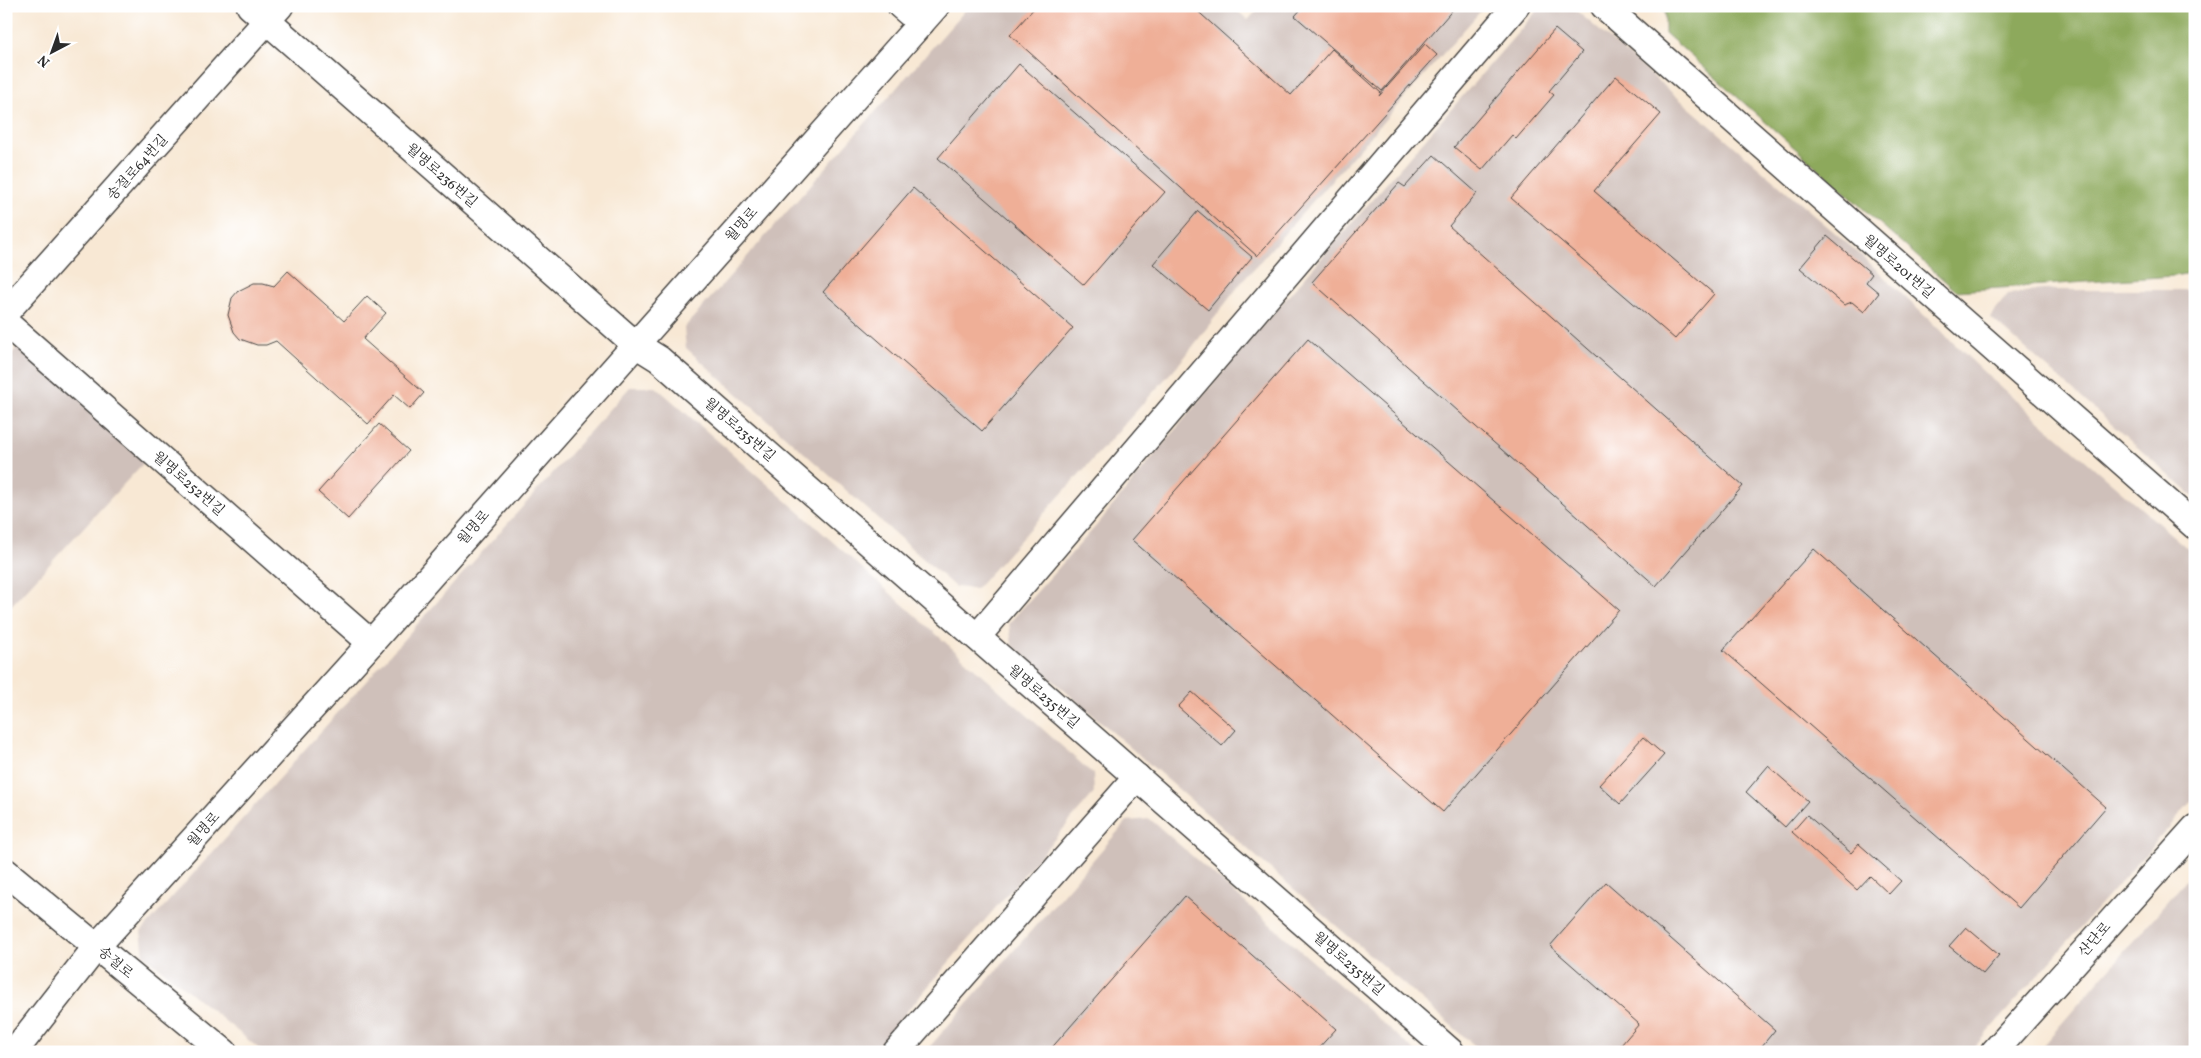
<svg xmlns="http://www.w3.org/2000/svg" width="2201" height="1058" font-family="Vollkorn,'Noto Serif KR',serif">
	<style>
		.industrial { fill: #cfc0ba }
		.forest { fill: #8da95b; stroke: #5c6a43 }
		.building { fill: #efaf97 }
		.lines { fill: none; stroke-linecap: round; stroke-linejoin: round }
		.minor-casing { stroke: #4a4744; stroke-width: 29 }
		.minor { stroke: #fff; stroke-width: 26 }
		.labels { text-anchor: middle; stroke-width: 4; stroke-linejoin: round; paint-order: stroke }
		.street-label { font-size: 14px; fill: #2b2b2b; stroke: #fff }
	</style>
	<rect width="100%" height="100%" fill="#fff"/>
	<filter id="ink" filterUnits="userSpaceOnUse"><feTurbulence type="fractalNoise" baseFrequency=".02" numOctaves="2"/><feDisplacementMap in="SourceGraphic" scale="10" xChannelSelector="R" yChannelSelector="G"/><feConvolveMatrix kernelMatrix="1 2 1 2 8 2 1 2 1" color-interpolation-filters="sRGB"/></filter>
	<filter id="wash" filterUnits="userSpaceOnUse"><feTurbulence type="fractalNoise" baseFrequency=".0096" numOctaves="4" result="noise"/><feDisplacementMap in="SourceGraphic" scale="20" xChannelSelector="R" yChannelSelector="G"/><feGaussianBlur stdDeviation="1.12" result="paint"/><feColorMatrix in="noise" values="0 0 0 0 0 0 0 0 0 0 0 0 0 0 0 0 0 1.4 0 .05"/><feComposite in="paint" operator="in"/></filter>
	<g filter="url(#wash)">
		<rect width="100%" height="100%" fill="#f8e8d4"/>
		<g class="industrial">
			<path d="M 969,6 L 1232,6 L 1248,20 L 1261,6 L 1485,6 L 1241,283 L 1184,358 L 976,589 L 955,587 L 686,348 L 684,328 Z"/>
			<path d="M 1541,6 L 1571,6 L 1862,256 L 1988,376 L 2195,555 L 2195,798 L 1970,1052 L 1482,1052 L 1012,645 L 1009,623 L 1097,525 L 1238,354 Z"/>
			<path d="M 2043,290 L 2195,290 L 2195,498 L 1990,317 L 2008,294 Z"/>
			<path d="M 23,341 L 149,457 L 6,611 L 6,360 Z"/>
			<path d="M 630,387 L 656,387 L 798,511 L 1093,774 L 1094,793 L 872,1052 L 263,1052 L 144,955 L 141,932 Z"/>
			<path d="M 1150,819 L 1416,1052 L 925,1052 L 1127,821 Z"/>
			<path d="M 2195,870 L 2195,1052 L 2037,1052 Z"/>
		</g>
		<path class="forest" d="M 1665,6 L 2195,6 L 2195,272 L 2174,276 L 1956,291 L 1665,33 Z"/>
		<g id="blocks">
			<g class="building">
				<path d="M 1036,6 L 1192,6 L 1291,95 L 1332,49 L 1381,93 L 1379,96 L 1425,44 L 1437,55 L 1257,256 L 1010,35 Z"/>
				<path d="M 1304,6 L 1456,6 L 1382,91 L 1295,16 Z"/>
				<path d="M 1555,29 L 1582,52 L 1549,91 L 1554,95 L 1516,139 L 1512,135 L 1482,170 L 1454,147 Z"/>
				<path d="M 1019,64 L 1165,192 L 1084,285 L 938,158 Z"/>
				<path d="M 1616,76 L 1661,114 L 1594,191 L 1714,294 L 1675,339 L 1511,198 Z"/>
				<path d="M 1434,155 L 1477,193 L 1449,226 L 1743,486 L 1656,586 L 1312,282 L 1399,183 L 1405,187 Z"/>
				<path d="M 913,188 L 1073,328 L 982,431 L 823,292 Z"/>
				<path d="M 1198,211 L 1252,257 L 1208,310 L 1153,264 Z"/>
				<path d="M 1827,236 L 1872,274 L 1866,282 L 1879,293 L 1864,312 L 1852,302 L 1844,305 L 1800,268 Z"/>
				<path d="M 288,271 L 344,321 L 367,296 L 386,313 L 363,339 L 424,393 L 410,409 L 394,395 L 368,424 L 276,341 L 266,345 L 257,345 L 240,339 L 234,332 L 228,315 L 232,298 L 238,291 L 254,283 L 263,283 L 274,286 Z"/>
				<path d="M 1308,339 L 1619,610 L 1443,812 L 1132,540 Z"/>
				<path d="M 379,424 L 409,451 L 348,519 L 318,492 Z"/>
				<path d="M 1814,549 L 2106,807 L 2019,908 L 1723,650 Z"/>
				<path d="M 1192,692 L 1236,730 L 1222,746 L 1178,707 Z"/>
				<path d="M 1643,737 L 1664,755 L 1620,804 L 1599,785 Z"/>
				<path d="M 1768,766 L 1808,801 L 1785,827 L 1746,792 Z"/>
				<path d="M 1807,815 L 1851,853 L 1859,844 L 1901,881 L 1889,894 L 1870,876 L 1857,890 L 1792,832 Z"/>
				<path d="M 1606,882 L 1775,1030 L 1757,1052 L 1615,1052 L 1639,1024 L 1550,946 Z"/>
				<path d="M 1185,896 L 1336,1029 L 1315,1052 L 1048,1052 Z"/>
				<path d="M 1966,927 L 1999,955 L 1983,974 L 1949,946 Z"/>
			</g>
		</g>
	</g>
	<g filter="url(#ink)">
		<use href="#blocks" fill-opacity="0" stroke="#4a4744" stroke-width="1"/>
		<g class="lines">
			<defs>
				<g id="minor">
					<path d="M 250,6 L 635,344 L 659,359 L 1451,1052"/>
					<path d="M 901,6 L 921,23"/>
					<path d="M 1604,6 L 2195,526"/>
					<path d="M 6,312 L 280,6"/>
					<path d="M 6,323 L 371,643"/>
					<path d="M 977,637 L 1516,6"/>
					<path d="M 6,872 L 224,1052"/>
					<path d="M 14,1052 L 97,946 L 371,643 L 936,6"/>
					<path d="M 896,1052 L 1137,777"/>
					<path d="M 1994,1052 L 2195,828"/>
				</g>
			</defs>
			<use href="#minor" class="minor-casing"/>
			<use href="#minor" class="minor"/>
		</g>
	</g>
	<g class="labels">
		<g class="street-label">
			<text transform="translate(137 167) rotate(-48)" y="5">송절로64번길</text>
			<text transform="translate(442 175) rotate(41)" y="5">월명로236번길</text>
			<text transform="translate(741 224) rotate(-48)" y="5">월명로</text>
			<text transform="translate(1899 266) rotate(41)" y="5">월명로201번길</text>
			<text transform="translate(740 429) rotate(41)" y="5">월명로235번길</text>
			<text transform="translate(189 483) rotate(41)" y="5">월명로252번길</text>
			<text transform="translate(473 527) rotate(-49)" y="5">월명로</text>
			<text transform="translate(1044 696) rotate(41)" y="5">월명로235번길</text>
			<text transform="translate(203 829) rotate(-48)" y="5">월명로</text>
			<text transform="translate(2094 939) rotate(-48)" y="5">산단로</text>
			<text transform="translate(116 962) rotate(40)" y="5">송절로</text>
			<text transform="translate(1349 963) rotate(41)" y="5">월명로235번길</text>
		</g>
	</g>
	<rect width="2201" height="1058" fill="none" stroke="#fff" stroke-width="25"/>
	<g transform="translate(52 52) rotate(221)" stroke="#ffffff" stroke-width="4" paint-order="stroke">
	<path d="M0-4L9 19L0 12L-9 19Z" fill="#2b2b2b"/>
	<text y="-8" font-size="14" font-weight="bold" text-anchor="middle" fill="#2b2b2b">N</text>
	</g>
</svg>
